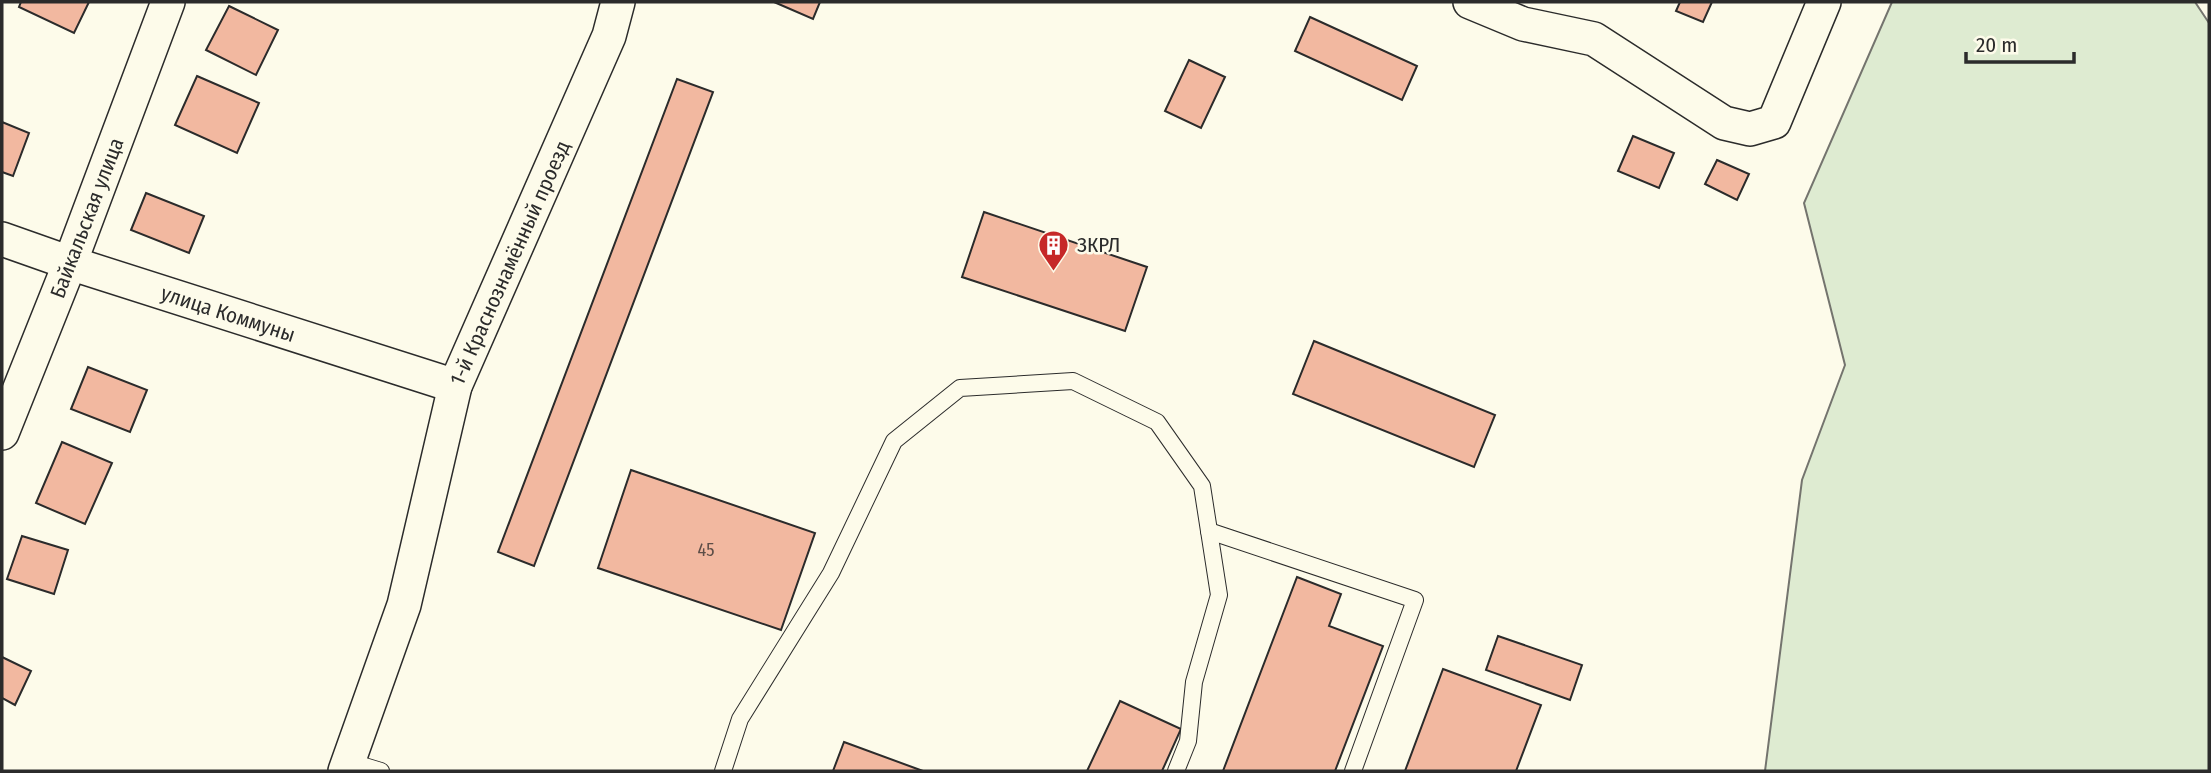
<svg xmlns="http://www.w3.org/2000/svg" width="2211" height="773" font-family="'Fira Sans Condensed',sans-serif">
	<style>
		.green { fill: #deebd1; stroke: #74746e; stroke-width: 2 }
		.building { fill: #f2b8a0; stroke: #2b2b2b; stroke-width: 2 }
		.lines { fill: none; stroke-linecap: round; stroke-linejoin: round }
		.lane-casing { stroke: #2b2b2b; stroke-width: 18 }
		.street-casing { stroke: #2b2b2b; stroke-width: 36 }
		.lane { stroke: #fdfbea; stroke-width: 16 }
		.street { stroke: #fdfbea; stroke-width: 33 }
		.labels { text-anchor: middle; stroke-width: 5; stroke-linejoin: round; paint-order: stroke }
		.number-label { font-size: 18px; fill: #5d4e48 }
		.street-label { font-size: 21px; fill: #2b2b2b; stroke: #fdfbea }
		.poi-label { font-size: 21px; fill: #2b2b2b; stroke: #fdfbea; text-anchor: start }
	</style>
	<rect width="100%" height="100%" fill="#fdfbea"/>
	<path class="green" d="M 1892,2 L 2195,2 L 2209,23 L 2209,771 L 1765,771 L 1802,480 L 1845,365 L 1804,203 Z"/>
	<g class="building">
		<path d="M 21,2 L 89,2 L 74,33 L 19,7 Z"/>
		<path d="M 774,2 L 820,2 L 813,19 Z"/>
		<path d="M 1680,2 L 1712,2 L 1703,22 L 1676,11 Z"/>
		<path d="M 229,6 L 278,30 L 256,75 L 206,50 Z"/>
		<path d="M 1310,17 L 1417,66 L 1402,100 L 1295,51 Z"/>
		<path d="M 1189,60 L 1225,77 L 1201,128 L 1165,111 Z"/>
		<path d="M 197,76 L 259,103 L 237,153 L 175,125 Z"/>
		<path d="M 677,79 L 713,92 L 534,566 L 498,552 Z"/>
		<path d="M 2,122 L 29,133 L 13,176 L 2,172 Z"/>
		<path d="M 1633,136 L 1674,153 L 1659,188 L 1618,171 Z"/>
		<path d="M 1717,160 L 1749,174 L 1737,200 L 1705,184 Z"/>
		<path d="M 146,193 L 204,216 L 189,253 L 131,230 Z"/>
		<path d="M 984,212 L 1147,267 L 1125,331 L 962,277 Z"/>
		<path d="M 1314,341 L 1495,415 L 1474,467 L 1293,394 Z"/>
		<path d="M 88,367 L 147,390 L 130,432 L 71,409 Z"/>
		<path d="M 62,442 L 112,463 L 85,524 L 36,503 Z"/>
		<path d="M 631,470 L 815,533 L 781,630 L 598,568 Z"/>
		<path d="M 22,536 L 68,550 L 54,594 L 7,579 Z"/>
		<path d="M 1297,577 L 1341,594 L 1329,626 L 1383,646 L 1335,771 L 1223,771 Z"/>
		<path d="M 1498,636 L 1582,665 L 1570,700 L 1486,670 Z"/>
		<path d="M 2,657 L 31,671 L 15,705 L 2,698 Z"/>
		<path d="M 1443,669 L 1541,705 L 1516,771 L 1405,771 Z"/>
		<path d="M 1120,701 L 1181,729 L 1162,771 L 1087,771 Z"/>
		<path d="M 844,742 L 923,771 L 833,771 Z"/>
	</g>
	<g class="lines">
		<defs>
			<g id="lane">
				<path d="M 1209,531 L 1415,600 L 1353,771"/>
				<path d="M 348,761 L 381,771"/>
				<path d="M 723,771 L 740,719 L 831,573 L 894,441 L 960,388 L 1073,381 L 1157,422 L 1202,486 L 1219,595 L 1194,682 L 1188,741 L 1176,771"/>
			</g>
			<g id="street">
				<path d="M 1470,2 L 1523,24 L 1594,39 L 1724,123 L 1750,129 L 1774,122 L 1824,2"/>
				<path d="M 2,239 L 70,263 L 455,386"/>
				<path d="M 2,433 L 70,263 L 168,2"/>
				<path d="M 345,771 L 404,605 L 455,386 L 609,36 L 618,2"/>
			</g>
		</defs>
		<use href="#lane" class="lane-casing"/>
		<use href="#street" class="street-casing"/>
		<use href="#lane" class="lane"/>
		<use href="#street" class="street"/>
	</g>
	<defs>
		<symbol id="building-pin" viewBox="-11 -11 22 30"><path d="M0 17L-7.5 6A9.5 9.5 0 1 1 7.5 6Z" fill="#c62828" stroke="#fdfbea"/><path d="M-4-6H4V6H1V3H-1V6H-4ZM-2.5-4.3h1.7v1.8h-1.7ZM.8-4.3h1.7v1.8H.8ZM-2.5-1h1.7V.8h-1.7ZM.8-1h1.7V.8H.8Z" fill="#fff"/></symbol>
	</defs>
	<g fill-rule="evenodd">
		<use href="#building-pin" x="1036" y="228" width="35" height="47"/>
	</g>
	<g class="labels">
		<g class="number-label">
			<text x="706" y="556">45</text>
		</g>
		<g class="street-label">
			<text transform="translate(87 218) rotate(-69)" y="7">Байкальская улица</text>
			<text transform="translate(510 263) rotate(-66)" y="7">1-й Краснознамённый проезд</text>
			<text transform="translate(228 314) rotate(18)" y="7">улица Коммуны</text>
		</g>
		<g class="poi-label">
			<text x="1077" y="252">ЗКРЛ</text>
		</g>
	</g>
	<rect width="2211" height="773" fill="none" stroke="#2b2b2b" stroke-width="7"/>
	<path d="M1966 52v10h108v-10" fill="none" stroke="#2b2b2b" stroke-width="3.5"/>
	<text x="1976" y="52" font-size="21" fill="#2b2b2b" stroke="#fdfbea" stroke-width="5" paint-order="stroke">20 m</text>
</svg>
